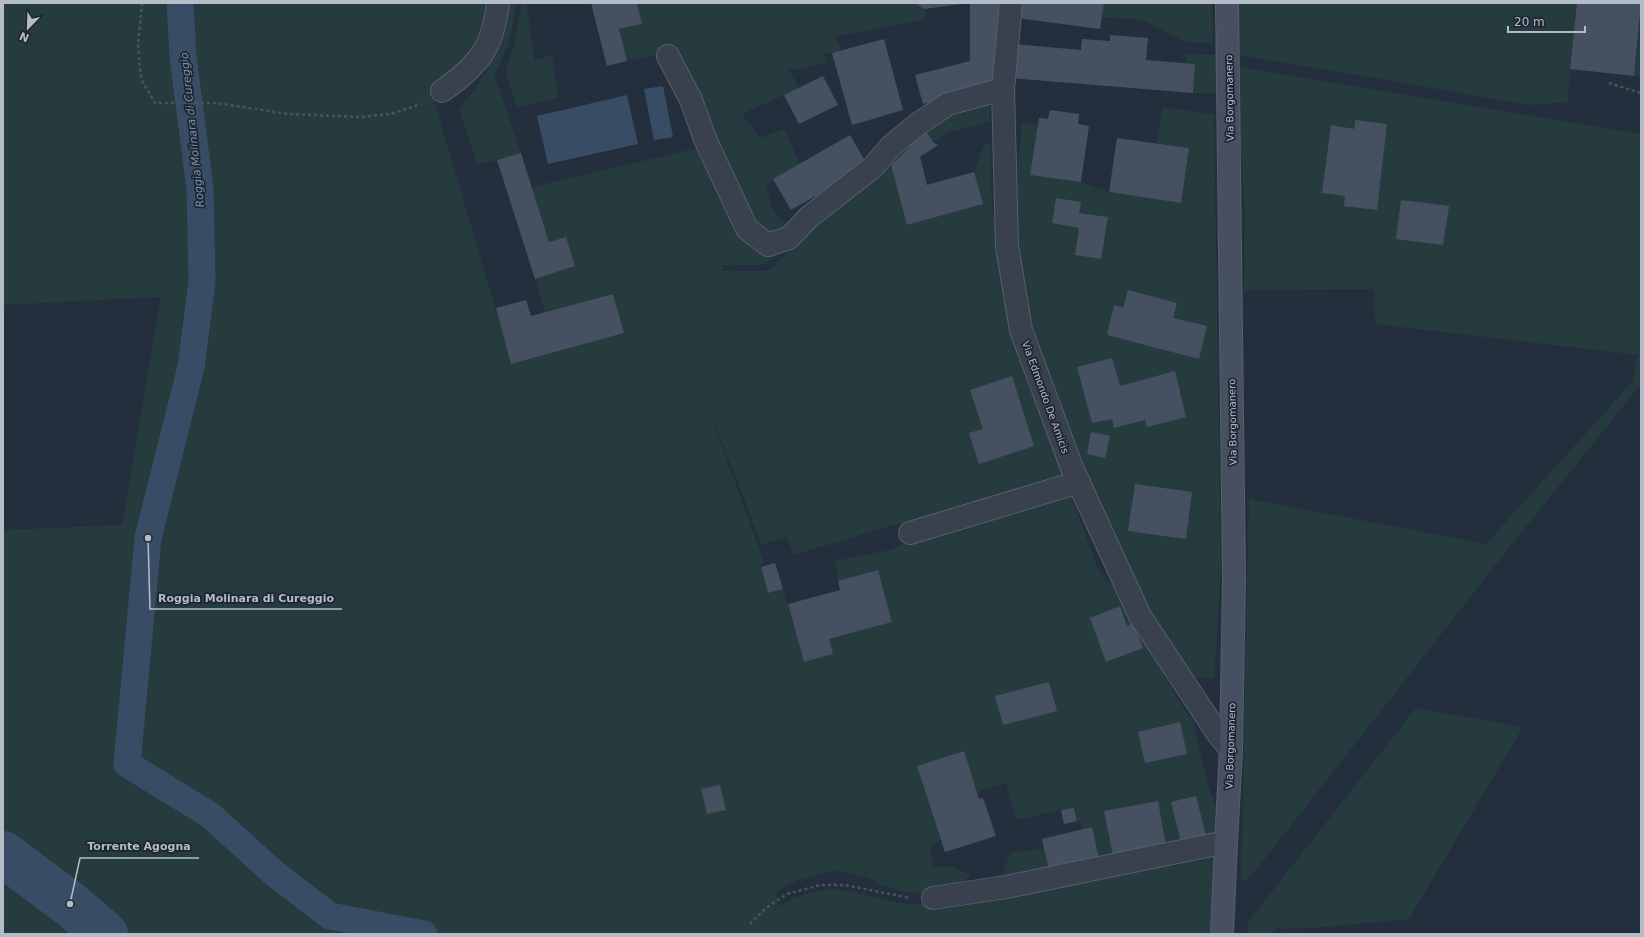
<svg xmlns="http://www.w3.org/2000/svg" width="1644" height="937" font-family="'DejaVu Sans',sans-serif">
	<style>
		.green { fill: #263b3e; fill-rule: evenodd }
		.water { fill: #394c66 }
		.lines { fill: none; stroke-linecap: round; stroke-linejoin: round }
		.canal { stroke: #394c66; stroke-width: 27 }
		.river { stroke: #394c66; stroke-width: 46 }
		.building { fill: #455161 }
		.minor-casing { stroke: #565f6b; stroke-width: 24 }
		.secondary-casing { stroke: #565f6b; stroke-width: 24 }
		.path { stroke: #44585b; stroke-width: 2.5; stroke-dasharray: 3 3; stroke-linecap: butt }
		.minor { stroke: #38414d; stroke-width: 22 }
		.secondary { stroke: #465060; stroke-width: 22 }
		.labels { text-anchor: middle; stroke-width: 3.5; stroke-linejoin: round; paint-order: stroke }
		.street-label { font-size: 10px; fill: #b4bcc8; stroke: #1d2632 }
		.water-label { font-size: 11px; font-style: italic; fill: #7c92b0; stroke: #1d2632 }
		.leader { fill: none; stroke: #b4bcc8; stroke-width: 1.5 }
		.callout-dot { fill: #b4bcc8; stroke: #1d2632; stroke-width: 1.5 }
		.callout-label { font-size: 11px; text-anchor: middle; font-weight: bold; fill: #b4bcc8; stroke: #1d2632; stroke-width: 3.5; stroke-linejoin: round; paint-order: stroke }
	</style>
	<rect width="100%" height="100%" fill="#242f3d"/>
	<g class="green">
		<path d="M 3,3 L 492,3 L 479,44 L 456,74 L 431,91 L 512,364 L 624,333 L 613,294 L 545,312 L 535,279 L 575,266 L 566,237 L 549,242 L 532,187 L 702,147 L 777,253 L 765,264 L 733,266 L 723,265 L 722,271 L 766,271 L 775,265 L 797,243 L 921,127 L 989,96 L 990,121 L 948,133 L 933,142 L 926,132 L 891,165 L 907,225 L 983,204 L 974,172 L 985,143 L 990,143 L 992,209 L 1020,354 L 1097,567 L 1117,592 L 1175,695 L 1193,721 L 1208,786 L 1216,806 L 1214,834 L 1000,880 L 1010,853 L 1043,848 L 1042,839 L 1083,829 L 1080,821 L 1064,824 L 1061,810 L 1017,820 L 1006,783 L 977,792 L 963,751 L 917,766 L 941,840 L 930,846 L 933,866 L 953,867 L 970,875 L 963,886 L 933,894 L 907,892 L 880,885 L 869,878 L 834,870 L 796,881 L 776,892 L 777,908 L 793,898 L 822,890 L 843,890 L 896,902 L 911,904 L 931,904 L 1213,851 L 1210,934 L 3,934 L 3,530 L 122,525 L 161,297 L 3,305 ZM 706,401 L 762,545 L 787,537 L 794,555 L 900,523 L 907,543 L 890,550 L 835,561 L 838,581 L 878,570 L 892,622 L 829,639 L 833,654 L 804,662 L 783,589 L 768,593 L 760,564 L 764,563 Z"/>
		<path d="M 507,3 L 516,3 C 514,29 507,52 494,75 L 521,153 L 497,160 L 477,164 L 459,109 C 466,100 474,92 480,82 C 495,58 501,30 507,3 Z"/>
		<path d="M 521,3 L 526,3 L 535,60 L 552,55 L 558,98 L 517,107 L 505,70 L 515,45 Z"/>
		<path d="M 637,3 L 915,3 L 924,9 L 925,20 L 835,36 L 841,51 L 824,54 L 827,62 L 804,68 L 789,70 L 799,88 L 742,114 L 760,138 L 784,129 L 800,164 L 766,184 L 773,210 L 787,226 L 774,235 L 749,222 L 672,47 L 655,56 L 627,61 L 619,29 L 642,24 Z"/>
		<path d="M 1104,3 L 1212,3 L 1213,43 L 1186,42 L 1143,20 L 1102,17 Z"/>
		<path d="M 1238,3 L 1577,3 L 1570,69 L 1568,102 L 1530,105 L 1239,55 Z"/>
		<path d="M 1641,10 L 1641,77 L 1634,76 Z"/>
		<path d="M 1186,54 L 1216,55 L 1216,93 L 1193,93 L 1195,64 L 1186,63 Z"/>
		<path d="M 1240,67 L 1641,134 L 1641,384 L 1508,549 L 1253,874 L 1241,883 L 1249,499 L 1487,544 L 1502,526 L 1633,381 L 1638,355 L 1375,324 L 1374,289 L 1244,290 L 1245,218 L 1238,102 Z"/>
		<path d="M 1162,107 L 1214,115 L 1221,570 L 1214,679 L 1193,677 L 1151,612 L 1088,480 L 1033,326 L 1018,248 L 1018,158 L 1022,122 L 1038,125 L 1031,175 L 1081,182 L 1109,192 L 1181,203 L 1189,148 L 1157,143 Z"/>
		<path d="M 1416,708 L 1523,727 L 1409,919 L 1313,928 L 1276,929 L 1274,934 L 1247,934 L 1248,922 Z"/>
	</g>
	<g class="water">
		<path d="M 663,86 L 673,137 L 654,140 L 644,89 Z"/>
		<path d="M 627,95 L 638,144 L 548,164 L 537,116 Z"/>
	</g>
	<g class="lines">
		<path class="canal" d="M 180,3 L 183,57 L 200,188 L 202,282 L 191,367 L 148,538 L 127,764 L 210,815 L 275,874 L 330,916 L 424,934"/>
		<path class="river" d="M 3,854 L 70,904 L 105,934"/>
	</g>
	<g class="building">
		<path d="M 591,3 L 637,3 L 642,24 L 619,29 L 627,61 L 607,66 Z"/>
		<path d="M 915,3 L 961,3 L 961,4 L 924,9 Z"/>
		<path d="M 970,3 L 1000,3 L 996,86 L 923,104 L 915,75 L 970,61 Z"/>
		<path d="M 1019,3 L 1104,3 L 1100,29 L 1017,18 Z"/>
		<path d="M 1577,3 L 1641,3 L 1634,76 L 1570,69 Z"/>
		<path d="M 1110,35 L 1148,38 L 1146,60 L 1195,64 L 1193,93 L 1010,78 L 1013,44 L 1081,50 L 1082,39 L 1110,41 Z"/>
		<path d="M 884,39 L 903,110 L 852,125 L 832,53 Z"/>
		<path d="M 823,76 L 838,105 L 799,124 L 784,95 Z"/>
		<path d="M 1050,110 L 1079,114 L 1078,124 L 1089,126 L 1081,182 L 1030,175 L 1039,118 L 1048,119 Z"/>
		<path d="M 1355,120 L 1387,124 L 1377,210 L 1344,206 L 1345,196 L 1322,193 L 1331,125 L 1354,129 Z"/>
		<path d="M 926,131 L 933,142 L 938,145 L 920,157 L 927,185 L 974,172 L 983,204 L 907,225 L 891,165 Z"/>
		<path d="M 850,135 L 868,166 L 791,210 L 773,179 Z"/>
		<path d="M 1117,138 L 1189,148 L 1181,203 L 1109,192 Z"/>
		<path d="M 521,153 L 549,242 L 566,237 L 575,266 L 535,279 L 497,160 Z"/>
		<path d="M 1056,198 L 1081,202 L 1079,213 L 1108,217 L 1101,259 L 1075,255 L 1079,228 L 1052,223 Z"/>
		<path d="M 1401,200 L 1449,206 L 1443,245 L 1396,239 Z"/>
		<path d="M 1128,290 L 1177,303 L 1173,318 L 1207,326 L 1199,359 L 1107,335 L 1114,305 L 1123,308 Z"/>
		<path d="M 613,294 L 624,333 L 511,364 L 496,308 L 526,300 L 531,316 Z"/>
		<path d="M 1112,358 L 1120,386 L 1175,371 L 1186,417 L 1147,427 L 1145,420 L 1114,428 L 1112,419 L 1092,423 L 1077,367 Z"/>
		<path d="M 1012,376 L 1034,446 L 979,464 L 969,433 L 983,429 L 970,390 Z"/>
		<path d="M 1091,432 L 1110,436 L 1105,458 L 1087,454 Z"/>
		<path d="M 1135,484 L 1192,492 L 1186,539 L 1128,531 Z"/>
		<path d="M 775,563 L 783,589 L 768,593 L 761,567 Z"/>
		<path d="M 878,570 L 892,622 L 829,639 L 833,654 L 804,662 L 788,604 L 840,590 L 838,581 Z"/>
		<path d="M 1120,606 L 1127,626 L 1133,623 L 1143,648 L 1106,662 L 1090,618 Z"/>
		<path d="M 1049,682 L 1057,711 L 1003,725 L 995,696 Z"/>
		<path d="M 1180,722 L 1187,754 L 1145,763 L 1138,732 Z"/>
		<path d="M 964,751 L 979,799 L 983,798 L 996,836 L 945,852 L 917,766 Z"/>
		<path d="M 720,785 L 726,810 L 707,814 L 701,789 Z"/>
		<path d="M 1196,796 L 1206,836 L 1181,843 L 1171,802 Z"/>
		<path d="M 1158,801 L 1166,846 L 1113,856 L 1104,811 Z"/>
		<path d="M 1074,808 L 1077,821 L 1064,824 L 1061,810 Z"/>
		<path d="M 1092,827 L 1099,859 L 1049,870 L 1042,839 Z"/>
	</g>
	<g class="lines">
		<defs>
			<g id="minor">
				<path d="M 1011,3 L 1003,89 L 1007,246 L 1021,330 L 1072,468 L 1140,616 L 1218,734 L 1231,750"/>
				<path d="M 668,56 L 691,100 L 705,139 L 747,229 L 768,245 L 789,238 L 809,217 L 873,167 L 891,146 L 918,124 L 948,104 L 1003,89"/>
				<path d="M 442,91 C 478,66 493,48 498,3"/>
				<path d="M 910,533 L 1079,482"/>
				<path d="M 933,898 L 1006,887 L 1226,842"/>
			</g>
			<path id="secondary" d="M 1222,934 L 1226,842 L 1231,750 L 1234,579 L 1227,3"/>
		</defs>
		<use href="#minor" class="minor-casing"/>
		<use href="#secondary" class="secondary-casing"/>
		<g class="path">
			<path d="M 142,3 L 138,46 L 141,79 L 155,103 L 216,103 L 288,114 L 359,117 L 391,114 L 421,104"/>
			<path d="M 1609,83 L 1641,93"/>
			<path d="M 750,924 L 766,908 L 787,894 L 820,885 L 845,885 L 910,898"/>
		</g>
		<use href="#minor" class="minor"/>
		<use href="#secondary" class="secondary"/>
	</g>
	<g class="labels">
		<g class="street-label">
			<text transform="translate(1229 98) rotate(-91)" y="4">Via Borgomanero</text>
			<text transform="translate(1046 397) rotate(70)" y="4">Via Edmondo De Amicis</text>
			<text transform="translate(1232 422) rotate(-91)" y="4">Via Borgomanero</text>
			<text transform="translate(1230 746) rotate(-88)" y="4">Via Borgomanero</text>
		</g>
		<g class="water-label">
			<text transform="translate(192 130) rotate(-96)" y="4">Roggia Molinara di Cureggio</text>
		</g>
	</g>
	<path class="leader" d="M148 538L150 609H342M70 904L80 858H199"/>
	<g class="callout-dot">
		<circle cx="148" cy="538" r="4"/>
		<circle cx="70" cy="904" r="4"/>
	</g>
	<g class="callout-label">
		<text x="246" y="602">Roggia Molinara di Cureggio</text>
		<text x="139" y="850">Torrente Agogna</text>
	</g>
	<rect width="1644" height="937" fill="none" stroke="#b4bcc8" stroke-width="8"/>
	<g transform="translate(28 28) rotate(203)" stroke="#1d2632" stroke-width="3" paint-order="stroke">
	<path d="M0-3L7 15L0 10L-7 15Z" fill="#b4bcc8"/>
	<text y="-6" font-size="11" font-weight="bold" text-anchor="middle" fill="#b4bcc8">N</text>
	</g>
	<path d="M1508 26v6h77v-6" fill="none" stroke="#b4bcc8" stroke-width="2"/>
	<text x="1514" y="26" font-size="12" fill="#b4bcc8" stroke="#1d2632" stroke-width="3" paint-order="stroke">20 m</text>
</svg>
